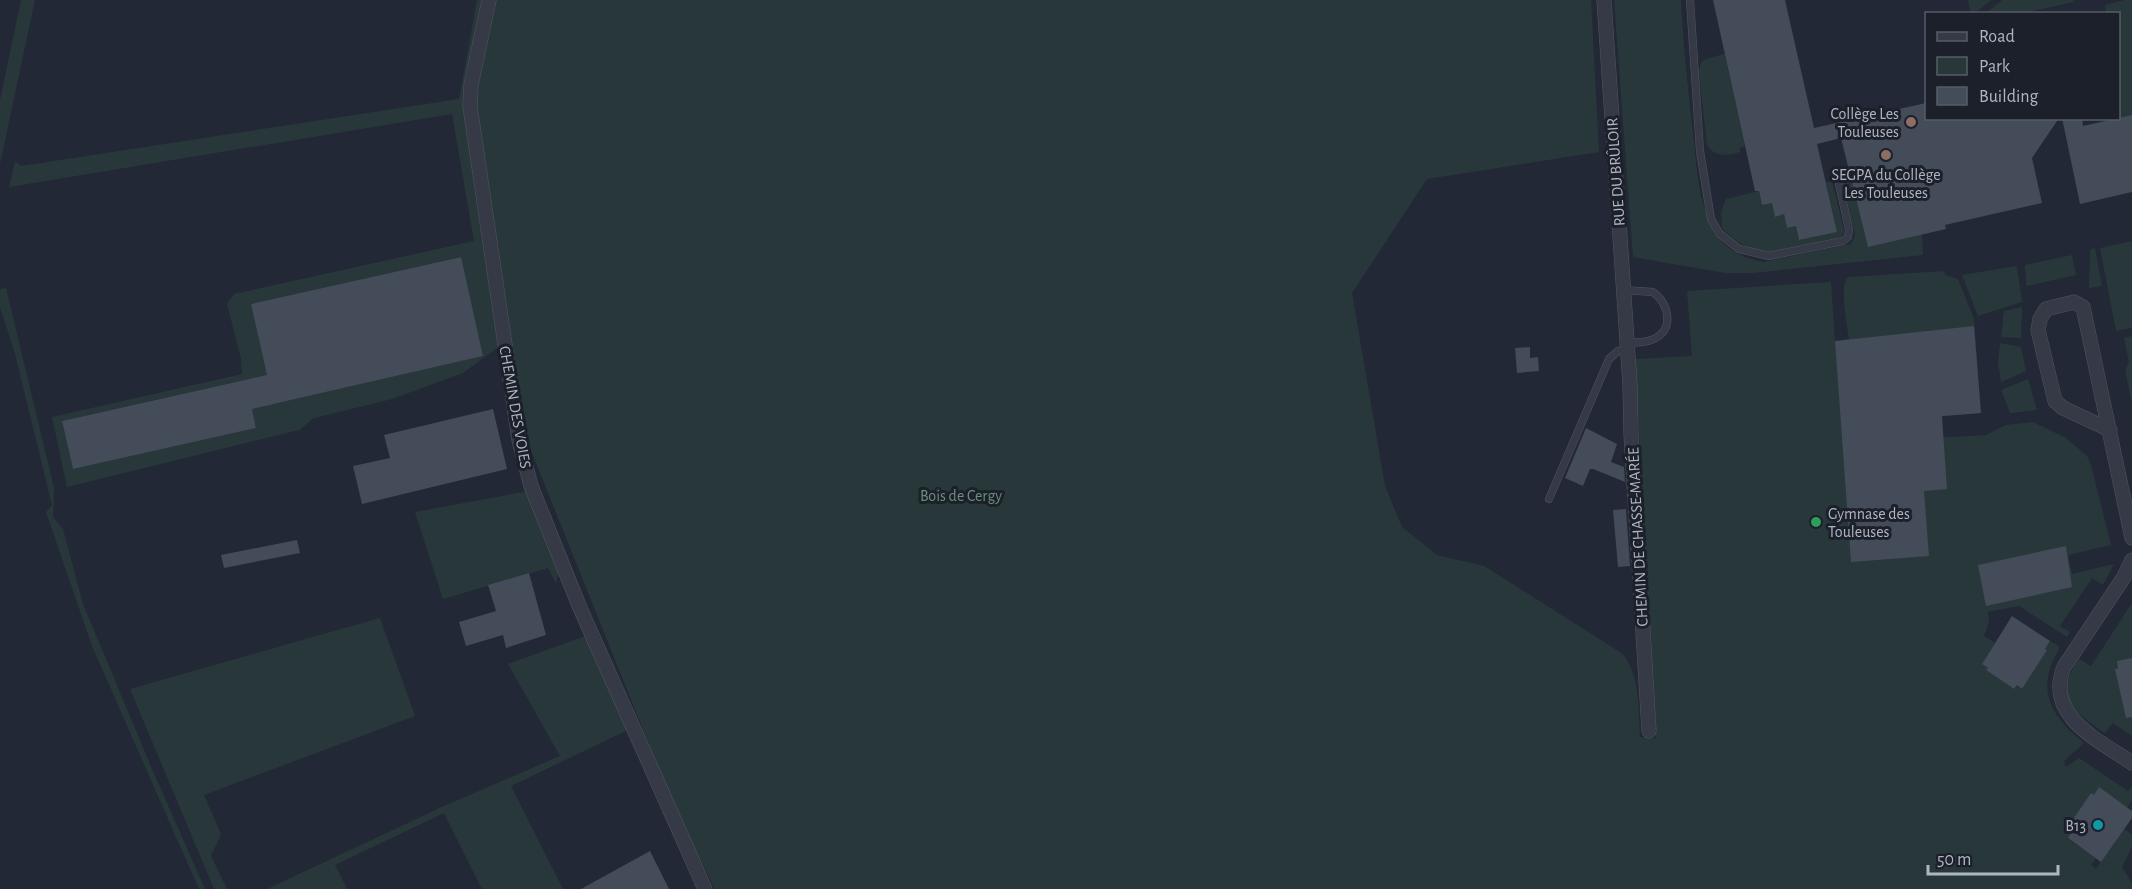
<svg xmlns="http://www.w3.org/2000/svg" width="2132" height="889" font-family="'Alegreya Sans',sans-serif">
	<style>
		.green { fill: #28383a; fill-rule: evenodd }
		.building { fill: #444b59 }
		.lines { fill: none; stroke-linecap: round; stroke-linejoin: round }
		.service-casing { stroke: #505560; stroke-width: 8 }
		.minor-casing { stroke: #505560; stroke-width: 15 }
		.service { stroke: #363a46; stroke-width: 7 }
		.minor { stroke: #363a46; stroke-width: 14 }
		.education-dot { fill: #8d6e63; stroke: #1b202a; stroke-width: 2 }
		.leisure-dot { fill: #2e9e5b; stroke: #1b202a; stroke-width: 2 }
		.culture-dot { fill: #0f9aa8; stroke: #1b202a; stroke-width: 2 }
		.labels { text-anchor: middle; stroke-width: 6; stroke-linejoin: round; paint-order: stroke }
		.poi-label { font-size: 16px; fill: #b0b5c2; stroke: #1b202a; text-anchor: end }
		.street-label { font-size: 16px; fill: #b0b5c2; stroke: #1b202a }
		.park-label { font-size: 16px; fill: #6a9077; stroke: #1b202a }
	</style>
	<rect width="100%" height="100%" fill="#222835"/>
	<g class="green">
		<path d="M 21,0 L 35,0 L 0,164 L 0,100 Z"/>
		<path d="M 477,0 L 482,0 L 464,95 L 501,345 L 463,373 L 392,399 L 314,418 L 299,430 L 67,487 L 52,417 L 242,374 L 241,359 L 227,304 L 234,294 L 474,241 L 452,114 L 9,187 L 15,161 L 21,166 L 459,99 ZM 460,257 L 483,356 L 274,404 L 251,304 ZM 245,380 L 256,428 L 73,469 L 62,421 Z"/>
		<path d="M 494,0 L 1591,0 L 1599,152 L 1427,179 L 1352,293 L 1385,486 L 1402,527 L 1437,555 L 1484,566 L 1623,654 C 1641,680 1638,707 1640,737 L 1656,738 L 1635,359 L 1692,356 L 1687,291 L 1831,282 L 1835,341 L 1849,339 C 1847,325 1839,286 1848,277 L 1944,271 L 1945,275 L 1958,279 L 1974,319 L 1981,413 L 1936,417 L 1937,438 L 1986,435 L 2006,425 L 2033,422 L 2066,438 L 2087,456 L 2091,465 L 2111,545 L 2068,555 L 2072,574 L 2114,564 L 2103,585 L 2092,578 L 2060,626 L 2070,632 L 2067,637 L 2019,606 L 1988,612 L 1989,622 L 1984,636 L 1995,643 L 1982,664 L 1988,668 L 1986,670 L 2014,689 L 2017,685 L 2022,689 L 2047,650 L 2045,649 L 2050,641 L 2060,647 C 2035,689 2049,715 2084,743 L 2064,761 L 2066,767 L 2079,758 L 2128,791 L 2132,786 L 2132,800 L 2127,808 L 2099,788 L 2094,795 L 2091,794 L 2065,831 L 2070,835 L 2068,839 L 2096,858 L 2091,865 L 2096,869 L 2124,829 L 2132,834 L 2132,847 L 2122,867 L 2132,883 L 2132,889 L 715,889 L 674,807 L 530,448 L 471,118 Z"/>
		<path d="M 1614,0 L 1681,0 C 1683,45 1688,89 1693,133 C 1697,166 1698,203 1714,231 C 1724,249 1744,259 1763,262 L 1851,244 L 1855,235 L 1842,179 L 1852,177 L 1855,190 L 1852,192 L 1853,199 L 1857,203 L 1868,246 L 1922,234 L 1923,255 L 1753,273 L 1725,273 L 1633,257 Z"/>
		<path d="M 1968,0 L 1991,0 L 1975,13 L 1971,14 Z"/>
		<path d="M 2002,0 L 2073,0 L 2074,2 L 2023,13 L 1986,13 Z"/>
		<path d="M 2125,0 L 2132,0 L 2132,115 L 2119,118 L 2118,14 L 2106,13 L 2105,5 Z"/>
		<path d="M 1742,49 L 1725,56 L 1745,146 L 1739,148 L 1740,152 C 1728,156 1714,157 1707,145 L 1699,72 L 1701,62 L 1706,59 Z"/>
		<path d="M 1832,181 L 1844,230 L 1841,237 L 1769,252 C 1750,251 1735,242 1722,228 L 1721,212 L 1726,199 L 1759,191 L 1762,205 L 1772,203 L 1775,216 L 1784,214 L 1787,228 L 1796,226 L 1799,240 L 1837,232 L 1826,182 Z"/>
		<path d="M 2132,241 L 2132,328 L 2116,331 L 2100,248 Z"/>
		<path d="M 2095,248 L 2102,286 L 2089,288 L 2090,250 Z"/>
		<path d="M 2072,255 L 2076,275 L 2026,286 L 2025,265 Z"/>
		<path d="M 2017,266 L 2022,302 L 1978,316 L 1962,275 Z"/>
		<path d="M 6,288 L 54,488 L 53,517 L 63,529 L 83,604 L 152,769 L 205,889 L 199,889 L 191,871 L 92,646 L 46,512 L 52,505 L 15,354 L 0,307 L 0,289 Z"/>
		<path d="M 2022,307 L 2021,338 L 2001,337 L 2004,311 Z"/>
		<path d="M 2132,336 L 2132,404 L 2125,370 L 2129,362 L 2124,338 Z"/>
		<path d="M 2000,343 L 2021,347 L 2026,371 L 2001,382 L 1998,363 Z"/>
		<path d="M 2028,379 L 2037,410 L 2010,413 L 2001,390 Z"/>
		<path d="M 529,491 L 559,572 L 556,583 L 548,568 L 443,599 L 415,512 Z"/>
		<path d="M 2132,603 L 2132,658 L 2115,669 L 2132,704 L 2132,736 L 2113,723 L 2105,733 C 2073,711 2053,697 2079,659 L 2091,666 Z"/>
		<path d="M 380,618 L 415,716 L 204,795 L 221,834 L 211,856 L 227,889 L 214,889 L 130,689 Z"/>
		<path d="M 585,636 L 628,730 L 511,786 L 563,889 L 482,889 L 444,813 L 335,865 L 347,889 L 267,889 L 444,806 L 560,756 L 508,664 Z"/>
	</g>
	<g class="building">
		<path d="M 1713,0 L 1785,0 L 1814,128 L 1926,103 L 1926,118 L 2059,118 L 2032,158 L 2042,203 L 1945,225 L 1946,229 L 1868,247 L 1841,138 L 1817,144 L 1837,232 L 1799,240 L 1796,226 L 1787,228 L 1784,214 L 1775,217 L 1772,203 L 1762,205 L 1759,191 L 1755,191 Z"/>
		<path d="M 2132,115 L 2132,192 L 2080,204 L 2062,118 L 2082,118 L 2083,126 Z"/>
		<path d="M 461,257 L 483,356 L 252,409 L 256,428 L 73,469 L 62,421 L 267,375 L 251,304 Z"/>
		<path d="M 1974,326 L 1981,413 L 1942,416 L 1947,489 L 1924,491 L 1929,556 L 1851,562 L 1835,341 Z"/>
		<path d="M 1530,347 L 1530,358 L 1538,357 L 1539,371 L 1517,373 L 1515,348 Z"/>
		<path d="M 493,409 L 507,469 L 362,504 L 353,466 L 390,458 L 384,435 Z"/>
		<path d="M 1586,428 L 1617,444 L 1611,462 L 1624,467 L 1625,482 L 1593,469 L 1590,469 L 1583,486 L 1565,478 Z"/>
		<path d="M 1626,509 L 1630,566 L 1618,567 L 1613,510 Z"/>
		<path d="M 297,540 L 300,553 L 224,568 L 221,555 Z"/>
		<path d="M 2066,546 L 2072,587 L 1986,606 L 1978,565 Z"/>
		<path d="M 529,573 L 546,635 L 506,648 L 503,635 L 466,646 L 459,622 L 496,611 L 488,585 Z"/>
		<path d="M 2012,616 L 2050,641 L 2045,649 L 2047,650 L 2022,689 L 2017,685 L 2014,689 L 1986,670 L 1988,668 L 1982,664 Z"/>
		<path d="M 2132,658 L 2132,717 L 2126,718 L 2115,669 L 2118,668 L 2117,661 Z"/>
		<path d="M 2099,787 L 2132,811 L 2132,818 L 2101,862 L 2068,838 L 2070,835 L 2065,831 L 2091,793 L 2094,795 Z"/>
		<path d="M 650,851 L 669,889 L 581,889 Z"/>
	</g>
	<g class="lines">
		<defs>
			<g id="service">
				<path d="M 1690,0 L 1700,151 L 1711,219 L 1720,234 L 1739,249 L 1769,256 L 1843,241 L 1848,237 L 1849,229 L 1839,184"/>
				<path d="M 1623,290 L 1653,292 C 1670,304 1675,332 1651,340 C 1644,343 1635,342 1627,343"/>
				<path d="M 1549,499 L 1609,359 L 1618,351 L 1628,348"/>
			</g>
			<g id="minor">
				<path d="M 489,0 L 471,85 L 470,106 L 519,440 L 531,486 L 580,608 L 705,889"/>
				<path d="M 1604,0 L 1630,385 L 1631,434 L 1649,731"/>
				<path d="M 2110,430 L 2063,408 L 2055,401 L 2038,330 L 2040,319 L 2046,309 L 2074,302 L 2083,307 L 2132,538"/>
				<path d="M 2132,560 L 2124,577 L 2064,667 C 2044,716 2100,741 2132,763"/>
			</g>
		</defs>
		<use href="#service" class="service-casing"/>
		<use href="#minor" class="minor-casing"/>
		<use href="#service" class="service"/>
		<use href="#minor" class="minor"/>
	</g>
	<g class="education-dot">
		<circle cx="1911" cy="122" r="6"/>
		<circle cx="1886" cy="155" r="6"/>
	</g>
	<circle class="leisure-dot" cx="1816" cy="522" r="6"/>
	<circle class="culture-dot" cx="2098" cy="825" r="6"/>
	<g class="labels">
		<g class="poi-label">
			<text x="1899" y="119">Collège Les<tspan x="1899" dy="18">Touleuses</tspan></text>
			<text x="1886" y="180" text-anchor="middle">SEGPA du Collège<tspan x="1886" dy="18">Les Touleuses</tspan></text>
			<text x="1828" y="519" text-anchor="start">Gymnase des<tspan x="1828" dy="18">Touleuses</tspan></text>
			<text x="2086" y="831">B13</text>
		</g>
		<g class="street-label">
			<text transform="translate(1615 172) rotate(-94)" y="6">RUE DU BRÛLOIR</text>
			<text transform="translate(516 407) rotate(80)" y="6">CHEMIN DES VOIES</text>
			<text transform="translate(1637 537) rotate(-93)" y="6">CHEMIN DE CHASSE-MARÉE</text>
		</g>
		<g class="park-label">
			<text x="961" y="501">Bois de Cergy</text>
		</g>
	</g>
	<rect x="1925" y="12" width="195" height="108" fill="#1b202a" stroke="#575c67" stroke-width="1.5"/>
	<rect x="1937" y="32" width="30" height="9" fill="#363a46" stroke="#575c67" stroke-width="1.5"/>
	<text x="1979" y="42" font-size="18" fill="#b0b5c2">Road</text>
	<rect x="1937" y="57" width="30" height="18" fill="#28383a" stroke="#575c67" stroke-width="1.5"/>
	<text x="1979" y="72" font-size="18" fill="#b0b5c2">Park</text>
	<rect x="1937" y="87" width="30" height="18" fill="#444b59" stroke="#575c67" stroke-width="1.5"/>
	<text x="1979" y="102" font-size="18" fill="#b0b5c2">Building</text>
	<path d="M1928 865v9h130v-9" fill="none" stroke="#b0b5c2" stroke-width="3"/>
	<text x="1937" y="865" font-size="18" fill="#b0b5c2" stroke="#1b202a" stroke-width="4.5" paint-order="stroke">50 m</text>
</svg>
